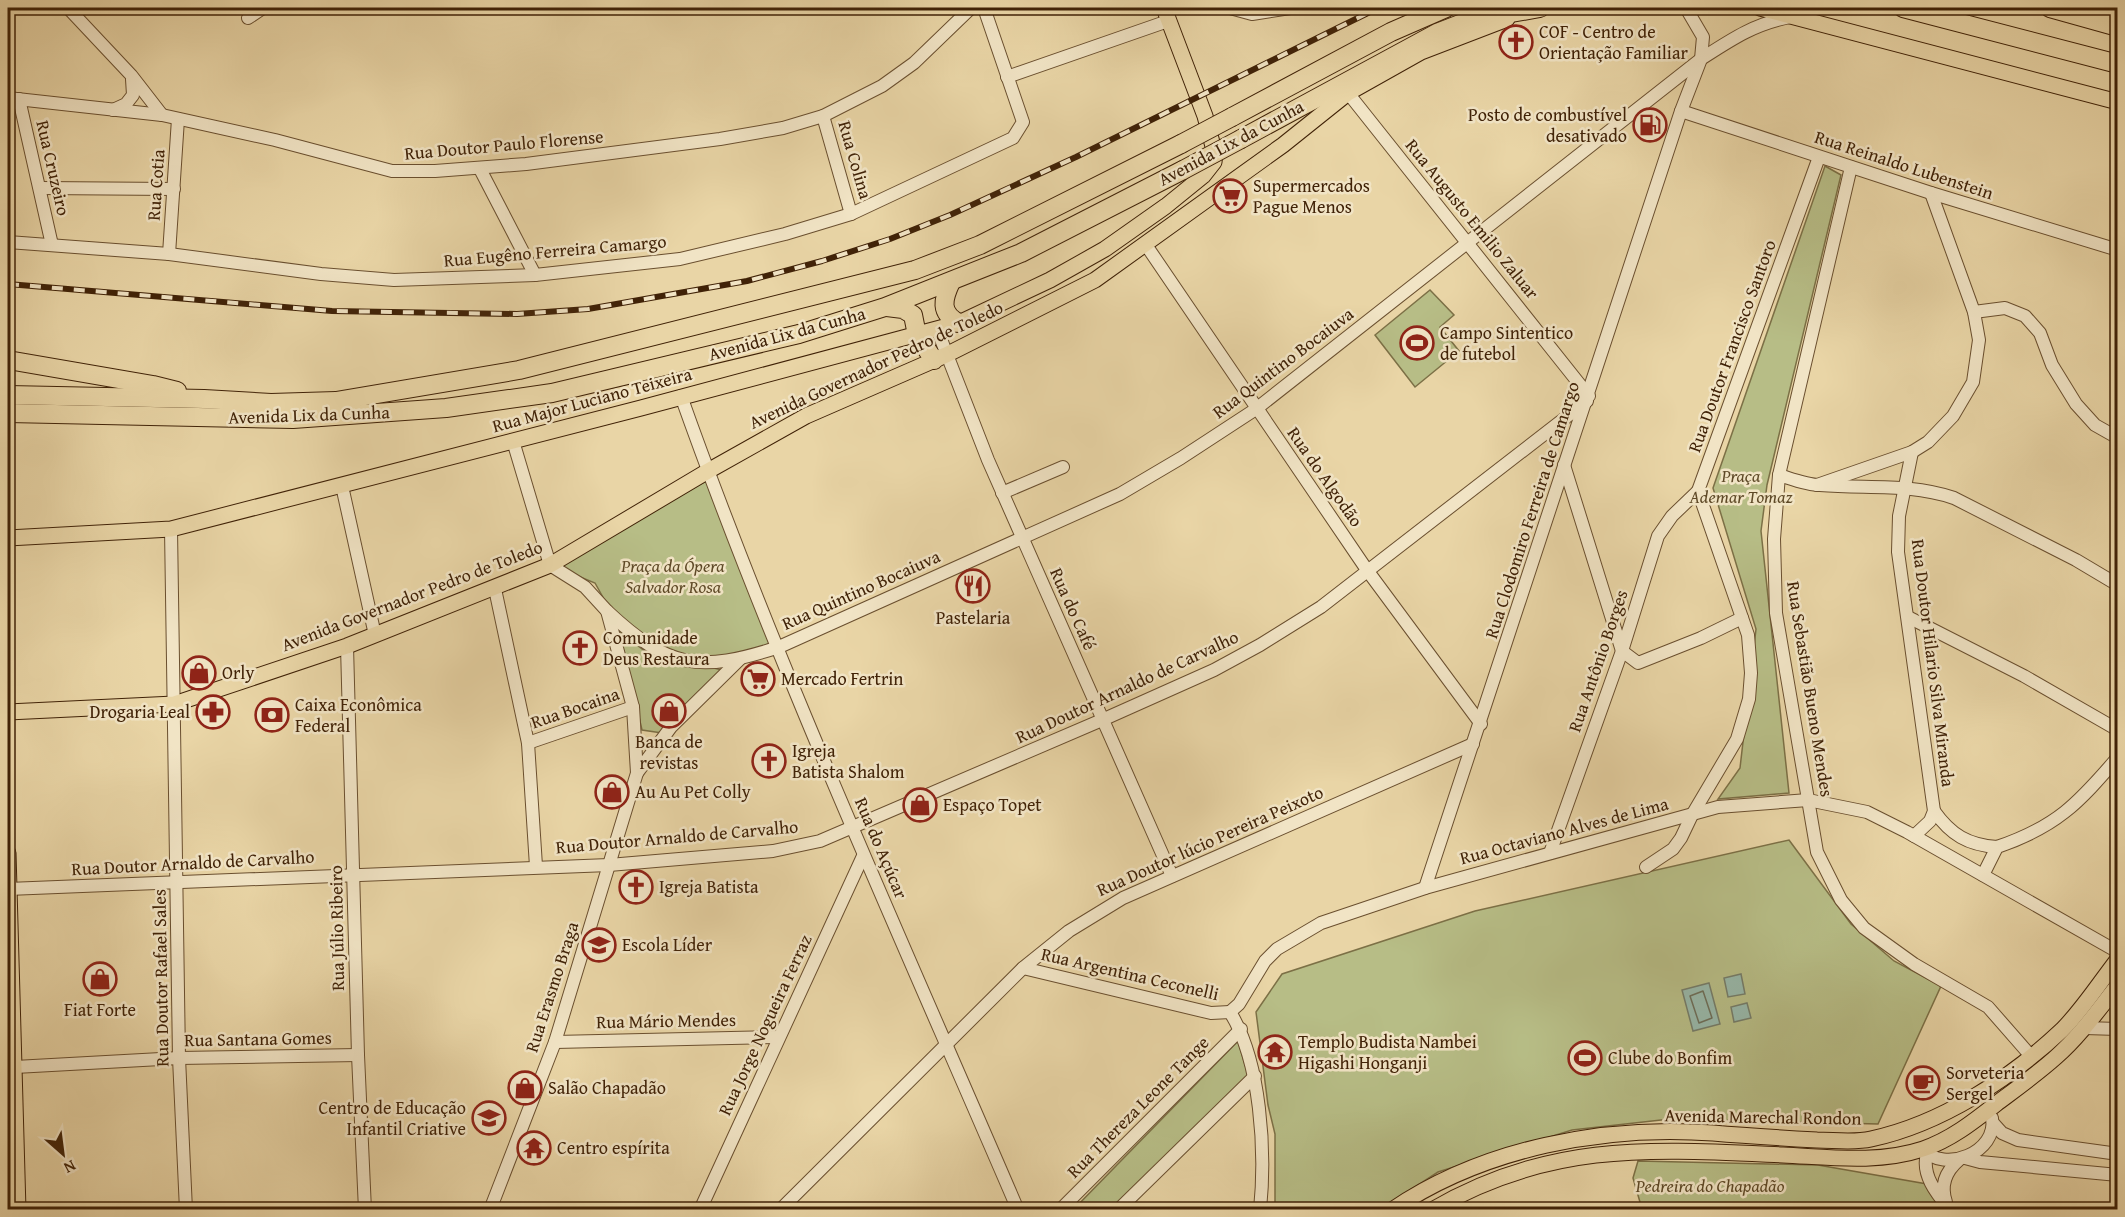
<svg xmlns="http://www.w3.org/2000/svg" width="2125" height="1217" font-family="'Gentium Book Plus',serif">
	<style>
		.green { fill: #b7bd86; stroke: #7c7046; stroke-width: 1.5 }
		.water { fill: #97b8aa; stroke: #747c69; stroke-width: 1.5 }
		.lines { fill: none; stroke-linecap: round; stroke-linejoin: round }
		.shore { stroke: #6c6d58; stroke-width: 1.5 }
		.minor-casing { stroke: #6a4f2f; stroke-width: 14 }
		.major-casing { stroke: #402207; stroke-width: 17 }
		.highway-casing { stroke: #402207; stroke-width: 20 }
		.minor { stroke: #f1e4c5; stroke-width: 12 }
		.major { stroke: #e9d5a6; stroke-width: 15 }
		.highway { stroke: #e9d5a6; stroke-width: 18 }
		.rail-casing { stroke: #402207; stroke-width: 6 }
		.rail { stroke: #f1e4c5; stroke-width: 4; stroke-dasharray: 11; stroke-linecap: butt }
		.highway-bridge-casing { stroke: #402207; stroke-width: 20; stroke-linecap: butt }
		.highway-bridge { stroke: #e9d5a6; stroke-width: 18 }
		.labels { text-anchor: middle; stroke-width: 5; stroke-linejoin: round; paint-order: stroke }
		.poi-label { font-size: 18px; fill: #402207; stroke: #f1e4c5; text-anchor: start }
		.street-label { font-size: 18px; fill: #402207; stroke: #f1e4c5 }
		.park-label { font-size: 18px; font-style: italic; fill: #5e4927; stroke: #f1e4c5 }
	</style>
	<rect width="100%" height="100%" fill="#e9d5a6"/>
	<filter id="stains"><feTurbulence type="fractalNoise" baseFrequency=".00333" numOctaves="4"/><feColorMatrix values="0 0 0 0 .2 0 0 0 0 .09 0 0 0 0 .02 0 0 0 .5 -.17"/></filter>
	<radialGradient id="worn" r=".72"><stop offset=".6" stop-color="#630" stop-opacity="0"/><stop offset="1" stop-color="#630" stop-opacity=".3"/></radialGradient>
	<g class="green">
		<path d="M 1825,166 L 1841,175 L 1767,485 L 1761,531 L 1789,793 L 1718,799 L 1740,768 L 1756,629 L 1713,488 Z"/>
		<path d="M 1430,290 L 1454,315 L 1440,327 L 1459,351 L 1415,387 L 1375,335 Z"/>
		<path d="M 706,481 L 773,641 L 755,652 L 736,657 L 684,658 L 652,643 L 609,608 L 595,583 L 556,567 Z"/>
		<path d="M 619,631 L 646,652 L 722,670 L 662,733 L 642,730 Z"/>
		<path d="M 1789,840 L 1851,924 L 1894,961 L 1941,986 L 1878,1124 L 1670,1119 L 1572,1130 L 1438,1172 L 1380,1210 L 1275,1209 L 1275,1134 L 1268,1105 L 1256,1012 L 1282,974 L 1475,911 Z"/>
		<path d="M 1238,1041 L 1248,1075 L 1113,1209 L 1073,1210 Z"/>
		<path d="M 1638,1161 L 1818,1165 L 1927,1184 L 1947,1209 L 1642,1209 L 1633,1178 Z"/>
	</g>
	<g class="water">
		<path d="M 1741,974 L 1745,994 L 1728,997 L 1724,978 Z"/>
		<path d="M 1709,983 L 1720,1024 L 1693,1031 L 1682,990 Z"/>
		<path d="M 1747,1003 L 1751,1018 L 1734,1022 L 1731,1007 Z"/>
	</g>
	<g class="lines">
		<path class="shore" d="M 1703,991 L 1712,1018 L 1699,1023 L 1690,996 Z"/>
		<defs>
			<g id="minor">
				<path d="M 68,8 L 131,75 L 162,115"/>
				<path d="M 1230,8 L 1252,14 L 1290,8"/>
				<path d="M 248,18 L 263,8"/>
				<path d="M 1007,77 L 1168,21"/>
				<path d="M 1348,93 L 1589,396"/>
				<path d="M 8,98 L 162,115 L 275,140 L 392,171 L 435,171 L 526,164 L 720,139 L 783,128 L 823,116 L 882,86 L 914,63 L 971,8"/>
				<path d="M 19,99 L 52,245"/>
				<path d="M 113,110 L 126,104 L 133,95 L 132,79"/>
				<path d="M 1681,111 L 1931,193 L 2118,250"/>
				<path d="M 823,116 L 851,214"/>
				<path d="M 1851,167 L 1779,475 L 1774,539 L 1776,613 L 1817,852 L 1841,900 L 1864,928 L 1914,964 L 1988,1007 L 2030,1055"/>
				<path d="M 480,169 L 535,275"/>
				<path d="M 40,188 L 174,189"/>
				<path d="M 8,242 L 169,254 L 321,274 L 394,280 L 535,275 L 680,259 L 785,234 L 851,214 L 1013,138 L 1023,122 L 984,8"/>
				<path d="M 1146,245 L 1367,570 L 1481,724"/>
				<path d="M 169,254 L 178,119"/>
				<path d="M 1974,312 L 2005,308 L 2025,316 L 2040,333 L 2052,365 L 2076,404 L 2095,425 L 2118,438"/>
				<path d="M 937,329 L 988,460 L 1172,876"/>
				<path d="M 681,396 C 779,672 902,940 1018,1210"/>
				<path d="M 1912,452 L 1899,516 L 1898,552 L 1934,811 L 1930,821 L 1914,836"/>
				<path d="M 1564,465 L 1622,651 L 1638,663 L 1701,638 L 1742,618"/>
				<path d="M 1779,475 C 1792,479 1807,485 1820,485 C 1866,489 1910,483 1954,498 L 2076,560 L 2118,585"/>
				<path d="M 1817,485 L 1912,452 L 1928,442 L 1953,416 L 1973,382 L 1979,340 L 1974,312 L 1931,193"/>
				<path d="M 342,486 L 375,635"/>
				<path d="M 1002,493 L 1063,467"/>
				<path d="M 171,529 L 179,1058 L 186,1210"/>
				<path d="M 495,589 L 528,743 L 536,866"/>
				<path d="M 607,611 C 669,669 699,673 779,647 L 1120,494 L 1181,458 L 1256,409 L 1701,59 C 1732,39 1754,24 1790,17"/>
				<path d="M 1908,617 L 2024,676 L 2118,730"/>
				<path d="M 347,646 L 358,1055 L 365,1210"/>
				<path d="M 528,743 L 633,707"/>
				<path d="M 637,773 L 671,727 L 740,659"/>
				<path d="M 1934,811 C 1951,835 1968,845 1997,847"/>
				<path d="M 1550,853 L 1622,651 L 1658,536 L 1672,516 L 1698,491"/>
				<path d="M 1646,867 L 1673,849 L 1681,838 L 1692,815 L 1737,739 L 1749,699 L 1751,673 L 1748,635 L 1698,491 L 1819,157"/>
				<path d="M 1983,875 L 1997,847 C 2056,827 2078,804 2118,757"/>
				<path d="M 1425,888 L 1681,111 L 1701,59 L 1703,37 L 1686,8"/>
				<path d="M 8,889 L 609,865 L 773,851 L 820,841 L 1102,720 L 1214,670 L 1260,645 L 1321,607 L 1587,401"/>
				<path d="M 1023,968 L 1211,1013 L 1230,1012"/>
				<path d="M 2113,990 L 2118,1006"/>
				<path d="M 2085,1028 L 2118,1029"/>
				<path d="M 555,1042 L 778,1037"/>
				<path d="M 15,1067 L 179,1058 L 358,1055"/>
				<path d="M 1993,1123 L 2002,1133 L 2018,1140 L 2118,1154"/>
				<path d="M 1922,1149 C 1945,1174 1998,1152 1992,1118"/>
				<path d="M 1927,1154 C 1921,1175 1937,1194 1950,1210"/>
				<path d="M 1965,1158 L 1980,1162 L 2118,1175"/>
				<path d="M 1946,1202 C 1940,1185 1946,1171 1959,1160"/>
				<path d="M 490,1210 L 555,1042 L 637,773 L 633,707 L 607,611 L 585,587 L 550,565 L 513,441"/>
				<path d="M 700,1210 L 863,856"/>
				<path d="M 780,1210 L 1023,968 L 1069,931 L 1123,898 L 1473,744"/>
				<path d="M 1060,1210 L 1241,1029"/>
				<path d="M 1118,1210 L 1255,1076"/>
				<path d="M 1260,1210 C 1266,1151 1261,1062 1230,1012 L 1239,1004 L 1265,961 L 1277,949 L 1321,923 L 1425,888 L 1718,807 L 1808,800 L 1867,812 L 1907,832 L 2118,952"/>
			</g>
			<g id="major">
				<path d="M 1760,8 L 2118,102"/>
				<path d="M 8,538 L 171,529 L 641,408 L 959,323 L 1050,280 L 1105,249 L 1166,206 L 1203,176 L 1214,162 L 1215,154 L 1205,116 L 1164,8"/>
				<path d="M 8,712 L 174,704 L 347,646 L 550,565 L 708,471 L 806,416 L 946,355 L 1095,280 L 1283,145 L 1348,93 L 1421,52 L 1507,19"/>
				<path d="M 8,853 L 18,1210"/>
				<path d="M 1392,1210 C 1483,1148 1604,1125 1713,1133 C 1748,1136 1782,1138 1817,1140 C 1834,1140 1854,1143 1871,1139 C 1941,1124 2010,1079 2062,1030 C 2083,1009 2100,982 2118,959"/>
				<path d="M 1432,1210 C 1550,1141 1652,1149 1783,1155 C 1828,1157 1878,1164 1923,1149 C 1950,1140 1973,1122 1996,1104 C 2016,1089 2037,1074 2056,1057 C 2080,1036 2098,1010 2118,985"/>
			</g>
			<g id="highway">
				<path d="M 1903,8 L 2118,64"/>
				<path d="M 2050,8 L 2118,27"/>
				<path d="M 1488,17 L 1540,8"/>
				<path d="M 1232,117 L 1391,32 L 1446,8"/>
				<path d="M 1241,139 L 1437,33 L 1501,8"/>
				<path d="M 951,282 C 943,299 939,313 959,323"/>
				<path d="M 887,307 L 903,309 L 913,315 L 917,335 L 934,360"/>
				<path d="M 8,360 L 153,385 L 177,391"/>
				<path d="M 8,395 L 204,399 L 271,403 L 336,401 L 519,370 L 915,270 L 980,245 L 1181,144"/>
				<path d="M 8,413 L 293,419 L 446,408 L 552,393 L 799,334 L 885,307 L 1021,253 L 1183,170"/>
			</g>
		</defs>
		<use href="#minor" class="minor-casing"/>
		<use href="#major" class="major-casing"/>
		<use href="#highway" class="highway-casing"/>
		<use href="#minor" class="minor"/>
		<use href="#major" class="major"/>
		<use href="#highway" class="highway"/>
		<defs>
			<path id="rail" d="M 8,284 L 332,311 L 517,314 L 588,309 L 747,281 L 822,261 L 890,239 L 950,215 L 1076,157 L 1378,8"/>
		</defs>
		<use href="#rail" class="rail-casing"/>
		<use href="#rail" class="rail"/>
		<defs>
			<g id="highway-bridge">
				<path d="M 1181,144 L 1232,117"/>
				<path d="M 1183,170 L 1241,139"/>
			</g>
		</defs>
		<use href="#highway-bridge" class="highway-bridge-casing"/>
		<use href="#highway-bridge" class="highway-bridge"/>
	</g>
	<defs>
		<symbol id="church-ring" viewBox="-11 -11 22 22"><circle r="9.5" fill="#f1e4c5" stroke="#8f2418" stroke-width="1.5"/><path d="M-1.2-6h2.4v3.5h3.3v2.4h-3.3V6h-2.4V-.1h-3.3v-2.4h3.3Z" fill="#8f2418"/></symbol>
		<symbol id="fuel-ring" viewBox="-11 -11 22 22"><circle r="9.5" fill="#f1e4c5" stroke="#8f2418" stroke-width="1.5"/><path d="M-5.5-6h7V0h2V4h1.3V-2.5L3-4.5l.8-.8L6-3V5H2.5V1h-1V6h-7ZM-4.2-4.7v3.2H.2V-4.7Z" fill="#8f2418"/></symbol>
		<symbol id="supermarket-ring" viewBox="-11 -11 22 22"><circle r="9.5" fill="#f1e4c5" stroke="#8f2418" stroke-width="1.5"/><path d="M-6-5.5h2.5l.6 2H6L4.5 2H-2.5L-4.4-4H-6ZM-1.5 3.2a1.3 1.3 0 1 0 .1 0ZM3 3.2a1.3 1.3 0 1 0 .1 0Z" fill="#8f2418"/></symbol>
		<symbol id="stadium-ring" viewBox="-11 -11 22 22"><circle r="9.5" fill="#f1e4c5" stroke="#8f2418" stroke-width="1.5"/><path d="M0-5a6.5 5 0 1 0 0 10a6.5 5 0 1 0 0-10ZM-3.5-1.8h7v3.6h-7Z" fill="#8f2418"/></symbol>
		<symbol id="restaurant-ring" viewBox="-11 -11 22 22"><circle r="9.5" fill="#f1e4c5" stroke="#8f2418" stroke-width="1.5"/><path d="M-5-6h1v4h1v-4h1v4h1v-4h1v5L-1.5 .5V6h-2V.5L-5-1ZM5-6V6H3V1.5H1.5Q1.5-4 5-6Z" fill="#8f2418"/></symbol>
		<symbol id="shop-ring" viewBox="-11 -11 22 22"><circle r="9.5" fill="#f1e4c5" stroke="#8f2418" stroke-width="1.5"/><path d="M-5-2.5h2.3a2.7 3.5 0 0 1 5.4 0H5L5.5 6h-11ZM-1.5-2.5h3a1.5 2.3 0 0 0-3 0Z" fill="#8f2418"/></symbol>
		<symbol id="pharmacy-ring" viewBox="-11 -11 22 22"><circle r="9.5" fill="#f1e4c5" stroke="#8f2418" stroke-width="1.5"/><path d="M-2-6h4v4h4v4h-4v4h-4v-4h-4v-4h4Z" fill="#8f2418"/></symbol>
		<symbol id="bank-ring" viewBox="-11 -11 22 22"><circle r="9.5" fill="#f1e4c5" stroke="#8f2418" stroke-width="1.5"/><path d="M-6-4H6V4H-6ZM0-2.3a2.3 2.3 0 1 0 0 4.6a2.3 2.3 0 1 0 0-4.6Z" fill="#8f2418"/></symbol>
		<symbol id="university-ring" viewBox="-11 -11 22 22"><circle r="9.5" fill="#f1e4c5" stroke="#8f2418" stroke-width="1.5"/><path d="M0-5L7-2L0 1L-7-2ZM-4 1L0 2.5L4 1V4Q0 6-4 4Z" fill="#8f2418"/></symbol>
		<symbol id="temple-ring" viewBox="-11 -11 22 22"><circle r="9.5" fill="#f1e4c5" stroke="#8f2418" stroke-width="1.5"/><path d="M0-6L5-2H3V0L6.5 2.5H4V6H1.5V3h-3V6H-4V2.5H-6.5L-3 0V-2H-5Z" fill="#8f2418"/></symbol>
		<symbol id="cafe-ring" viewBox="-11 -11 22 22"><circle r="9.5" fill="#f1e4c5" stroke="#8f2418" stroke-width="1.5"/><path d="M-5.5-4.5H6V0H3Q3 3.5 0 3.5H-2.5Q-5.5 3.5-5.5 0ZM3-3.2v2h1.7v-2ZM-6 4.5H4V6H-6Z" fill="#8f2418"/></symbol>
		<symbol id="school-ring" viewBox="-11 -11 22 22"><circle r="9.5" fill="#f1e4c5" stroke="#8f2418" stroke-width="1.5"/><path d="M0-5L7-2L0 1L-7-2ZM-4 1L0 2.5L4 1V4Q0 6-4 4Z" fill="#8f2418"/></symbol>
	</defs>
	<g fill-rule="evenodd">
		<use href="#church-ring" x="1497" y="23" width="38" height="38"/>
		<use href="#fuel-ring" x="1631" y="106" width="38" height="38"/>
		<use href="#supermarket-ring" x="1211" y="177" width="38" height="38"/>
		<use href="#stadium-ring" x="1398" y="324" width="38" height="38"/>
		<use href="#restaurant-ring" x="954" y="567" width="38" height="38"/>
		<use href="#church-ring" x="561" y="629" width="38" height="38"/>
		<use href="#shop-ring" x="180" y="654" width="38" height="38"/>
		<use href="#supermarket-ring" x="739" y="660" width="38" height="38"/>
		<use href="#shop-ring" x="650" y="692" width="38" height="38"/>
		<use href="#pharmacy-ring" x="194" y="693" width="38" height="38"/>
		<use href="#bank-ring" x="253" y="696" width="38" height="38"/>
		<use href="#church-ring" x="750" y="742" width="38" height="38"/>
		<use href="#shop-ring" x="593" y="773" width="38" height="38"/>
		<use href="#shop-ring" x="901" y="786" width="38" height="38"/>
		<use href="#church-ring" x="617" y="868" width="38" height="38"/>
		<use href="#university-ring" x="580" y="926" width="38" height="38"/>
		<use href="#shop-ring" x="81" y="960" width="38" height="38"/>
		<use href="#temple-ring" x="1256" y="1033" width="38" height="38"/>
		<use href="#stadium-ring" x="1566" y="1039" width="38" height="38"/>
		<use href="#cafe-ring" x="1904" y="1064" width="38" height="38"/>
		<use href="#shop-ring" x="506" y="1069" width="38" height="38"/>
		<use href="#school-ring" x="470" y="1099" width="38" height="38"/>
		<use href="#temple-ring" x="515" y="1129" width="38" height="38"/>
	</g>
	<g class="labels">
		<g class="poi-label">
			<text x="1539" y="38">COF - Centro de<tspan x="1539" dy="21">Orientação Familiar</tspan></text>
			<text x="1627" y="121" text-anchor="end">Posto de combustível<tspan x="1627" dy="21">desativado</tspan></text>
			<text x="1253" y="192">Supermercados<tspan x="1253" dy="21">Pague Menos</tspan></text>
			<text x="1440" y="339">Campo Sintentico<tspan x="1440" dy="21">de futebol</tspan></text>
			<text x="973" y="624" text-anchor="middle">Pastelaria</text>
			<text x="603" y="644">Comunidade<tspan x="603" dy="21">Deus Restaura</tspan></text>
			<text x="222" y="679">Orly</text>
			<text x="781" y="685">Mercado Fertrin</text>
			<text x="295" y="711">Caixa Econômica<tspan x="295" dy="21">Federal</tspan></text>
			<text x="190" y="718" text-anchor="end">Drogaria Leal</text>
			<text x="669" y="748" text-anchor="middle">Banca de<tspan x="669" dy="21">revistas</tspan></text>
			<text x="792" y="757">Igreja<tspan x="792" dy="21">Batista Shalom</tspan></text>
			<text x="635" y="798">Au Au Pet Colly</text>
			<text x="943" y="811">Espaço Topet</text>
			<text x="659" y="893">Igreja Batista</text>
			<text x="622" y="951">Escola Líder</text>
			<text x="100" y="1016" text-anchor="middle">Fiat Forte</text>
			<text x="1298" y="1048">Templo Budista Nambei<tspan x="1298" dy="21">Higashi Honganji</tspan></text>
			<text x="1608" y="1064">Clube do Bonfim</text>
			<text x="1946" y="1079">Sorveteria<tspan x="1946" dy="21">Sergel</tspan></text>
			<text x="548" y="1094">Salão Chapadão</text>
			<text x="466" y="1114" text-anchor="end">Centro de Educação<tspan x="466" dy="21">Infantil Criative</tspan></text>
			<text x="557" y="1154">Centro espírita</text>
		</g>
		<g class="street-label">
			<text transform="translate(1231 143) rotate(-28)" y="6">Avenida Lix da Cunha</text>
			<text transform="translate(504 145) rotate(-5)" y="6">Rua Doutor Paulo Florense</text>
			<text transform="translate(855 160) rotate(74)" y="6">Rua Colina</text>
			<text transform="translate(1904 165) rotate(18)" y="6">Rua Reinaldo Lubenstein</text>
			<text transform="translate(53 168) rotate(77)" y="6">Rua Cruzeiro</text>
			<text transform="translate(156 185) rotate(-86)" y="6">Rua Cotia</text>
			<text transform="translate(1472 219) rotate(51)" y="6">Rua Augusto Emilio Zaluar</text>
			<text transform="translate(555 251) rotate(-5)" y="6">Rua Eugêno Ferreira Camargo</text>
			<text transform="translate(787 334) rotate(-15)" y="6">Avenida Lix da Cunha</text>
			<text transform="translate(1732 346) rotate(-70)" y="6">Rua Doutor Francisco Santoro</text>
			<text transform="translate(1283 363) rotate(-37)" y="6">Rua Quintino Bocaiuva</text>
			<text transform="translate(876 365) rotate(-25)" y="6">Avenida Governador Pedro de Toledo</text>
			<text transform="translate(592 400) rotate(-15)" y="6">Rua Major Luciano Teixeira</text>
			<text transform="translate(309 415) rotate(-2)" y="6">Avenida Lix da Cunha</text>
			<text transform="translate(1325 477) rotate(55)" y="6">Rua do Algodão</text>
			<text transform="translate(1532 510) rotate(-72)" y="6">Rua Clodomiro Ferreira de Camargo</text>
			<text transform="translate(861 590) rotate(-24)" y="6">Rua Quintino Bocaiuva</text>
			<text transform="translate(412 596) rotate(-21)" y="6">Avenida Governador Pedro de Toledo</text>
			<text transform="translate(1073 609) rotate(66)" y="6">Rua do Café</text>
			<text transform="translate(1598 661) rotate(-71)" y="6">Rua Antônio Borges</text>
			<text transform="translate(1933 663) rotate(83)" y="6">Rua Doutor Hilario Silva Miranda</text>
			<text transform="translate(1127 687) rotate(-25)" y="6">Rua Doutor Arnaldo de Carvalho</text>
			<text transform="translate(1810 689) rotate(81)" y="6">Rua Sebastião Bueno Mendes</text>
			<text transform="translate(575 708) rotate(-19)" y="6">Rua Bocaina</text>
			<text transform="translate(1564 831) rotate(-15)" y="6">Rua Octaviano Alves de Lima</text>
			<text transform="translate(677 837) rotate(-5)" y="6">Rua Doutor Arnaldo de Carvalho</text>
			<text transform="translate(1210 841) rotate(-24)" y="6">Rua Doutor lúcio Pereira Peixoto</text>
			<text transform="translate(881 848) rotate(67)" y="6">Rua do Açúcar</text>
			<text transform="translate(193 863) rotate(-3)" y="6">Rua Doutor Arnaldo de Carvalho</text>
			<text transform="translate(337 928) rotate(-91)" y="6">Rua Júlio Ribeiro</text>
			<text transform="translate(1130 974) rotate(13)" y="6">Rua Argentina Ceconelli</text>
			<text transform="translate(161 978) rotate(-91)" y="6">Rua Doutor Rafael Sales</text>
			<text transform="translate(552 987) rotate(-72)" y="6">Rua Erasmo Braga</text>
			<text transform="translate(666 1021) rotate(-1)" y="6">Rua Mário Mendes</text>
			<text transform="translate(765 1025) rotate(-65)" y="6">Rua Jorge Nogueira Ferraz</text>
			<text transform="translate(258 1039) rotate(-1)" y="6">Rua Santana Gomes</text>
			<text transform="translate(1138 1107) rotate(-45)" y="6">Rua Thereza Leone Tange</text>
			<text transform="translate(1763 1117) rotate(1)" y="6">Avenida Marechal Rondon</text>
		</g>
		<g class="park-label">
			<text x="1741" y="482">Praça<tspan x="1741" dy="21">Ademar Tomaz</tspan></text>
			<text x="673" y="572">Praça da Ópera<tspan x="673" dy="21">Salvador Rosa</tspan></text>
			<text x="1710" y="1192">Pedreira do Chapadão</text>
		</g>
	</g>
	<rect width="2125" height="1217" fill="none" stroke="#e9d5a6" stroke-width="30"/>
	<rect x="9" y="9" width="2107" height="1199" fill="none" stroke="#402207" stroke-width="3"/>
	<rect x="15" y="15" width="2095" height="1187" fill="none" stroke="#402207" stroke-width="1.5"/>
	<g transform="translate(63 1154) rotate(152)" stroke="#f1e4c5" stroke-width="4.5" paint-order="stroke">
	<path d="M0-4.5L10 22L0 15L-10 22Z" fill="#402207"/>
	<text y="-9" font-size="16" font-weight="bold" text-anchor="middle" fill="#402207">N</text>
	</g>
	<rect width="100%" height="100%" filter="url(#stains)"/>
	<rect width="100%" height="100%" fill="url(#worn)"/>
</svg>
